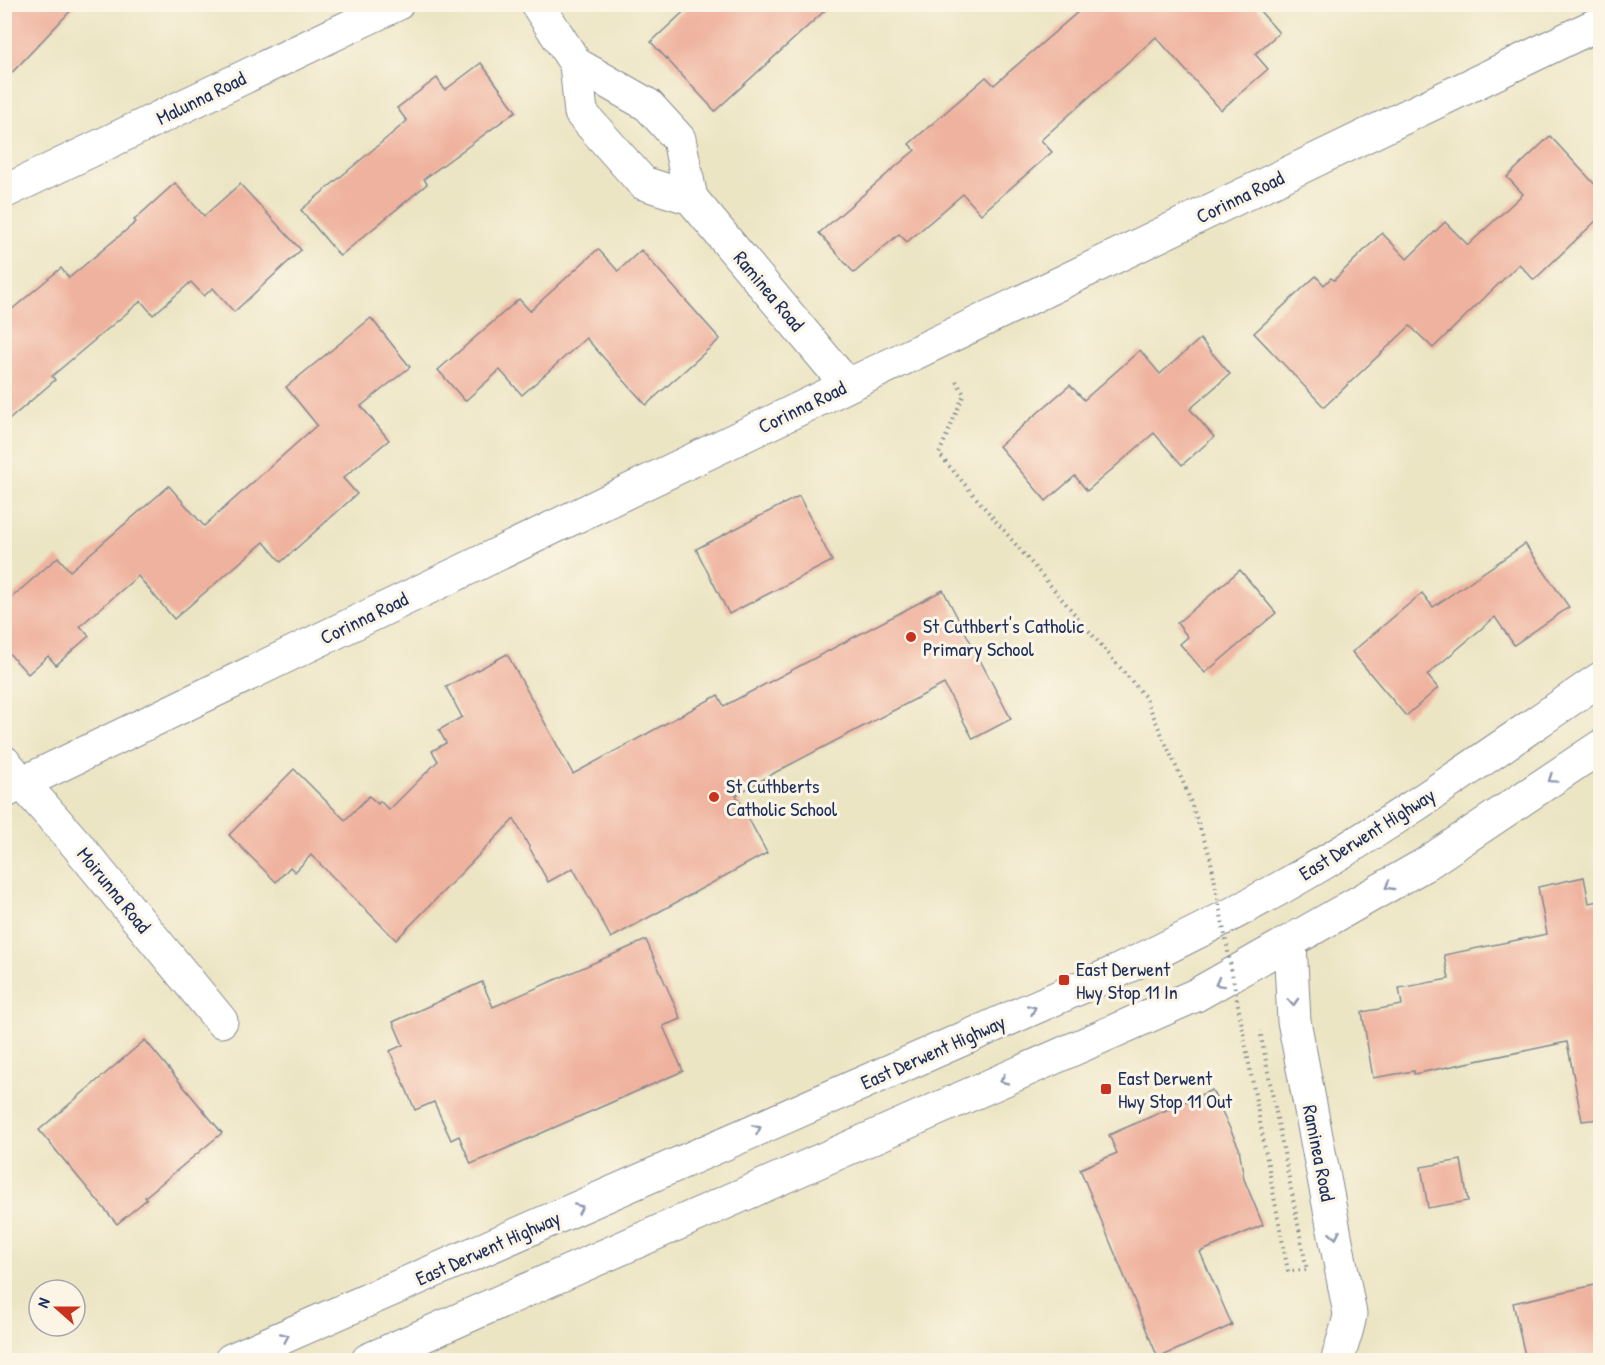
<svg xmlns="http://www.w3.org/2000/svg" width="1605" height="1365" font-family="'Patrick Hand',sans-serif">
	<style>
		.building { fill: #efb29e }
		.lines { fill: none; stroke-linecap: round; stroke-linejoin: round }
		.minor-casing { stroke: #848a91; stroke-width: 35 }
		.major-casing { stroke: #848a91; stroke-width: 35 }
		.path { stroke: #848a91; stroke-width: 4; stroke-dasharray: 1.5 4.5; stroke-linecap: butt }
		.minor { stroke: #fff; stroke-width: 33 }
		.major { stroke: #fff; stroke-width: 33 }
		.path-bridge { stroke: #848a91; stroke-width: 4; stroke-dasharray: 1.5 4.5; stroke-linecap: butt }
		.oneway { stroke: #8d97ae }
		.poi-dot { fill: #c8321e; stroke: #fcf5e5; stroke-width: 2 }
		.labels { text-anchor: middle; stroke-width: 6; stroke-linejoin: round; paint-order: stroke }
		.street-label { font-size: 20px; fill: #1b2f5e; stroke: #fcf5e5 }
		.poi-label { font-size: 20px; fill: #1b2f5e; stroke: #fcf5e5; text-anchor: start }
	</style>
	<rect width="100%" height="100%" fill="#fcf5e5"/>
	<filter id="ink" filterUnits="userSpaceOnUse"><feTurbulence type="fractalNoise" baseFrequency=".0167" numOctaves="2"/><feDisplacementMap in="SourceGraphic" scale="12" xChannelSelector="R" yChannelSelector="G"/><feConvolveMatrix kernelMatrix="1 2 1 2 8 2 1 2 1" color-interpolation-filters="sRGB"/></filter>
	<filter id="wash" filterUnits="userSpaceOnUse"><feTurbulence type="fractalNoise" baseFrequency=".008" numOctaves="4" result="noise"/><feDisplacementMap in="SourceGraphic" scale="24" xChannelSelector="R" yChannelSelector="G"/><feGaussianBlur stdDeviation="1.35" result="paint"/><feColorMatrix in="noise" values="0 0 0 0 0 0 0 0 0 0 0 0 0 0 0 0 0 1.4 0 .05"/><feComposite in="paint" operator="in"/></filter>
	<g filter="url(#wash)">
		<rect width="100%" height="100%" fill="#ece5c4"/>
		<g id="blocks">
			<g class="building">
				<path d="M 4,4 L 77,4 L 4,81 Z"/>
				<path d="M 692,4 L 832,4 L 715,111 L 651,42 Z"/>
				<path d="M 1087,4 L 1254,4 L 1279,33 L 1255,54 L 1268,69 L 1221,110 L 1156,37 L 1041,140 L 1052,152 L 981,214 L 963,194 L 907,242 L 899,234 L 854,273 L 819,233 L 915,150 L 909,144 L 986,77 L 994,85 Z"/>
				<path d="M 481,63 L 516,111 L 424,179 L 427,184 L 340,256 L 301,210 L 407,121 L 397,108 L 437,78 L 445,90 Z"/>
				<path d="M 1550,136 L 1600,190 L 1600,217 L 1534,280 L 1519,264 L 1433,348 L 1410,326 L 1324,407 L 1254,333 L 1316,276 L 1324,285 L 1331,278 L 1334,280 L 1382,233 L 1407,259 L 1445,222 L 1468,245 L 1523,194 L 1507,177 Z"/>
				<path d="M 175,183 L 204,216 L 240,184 L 301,250 L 234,312 L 213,288 L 204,296 L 191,282 L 153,315 L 141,301 L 52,376 L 55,380 L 4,424 L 4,316 L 61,268 L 69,278 L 136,222 L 134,220 Z"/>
				<path d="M 598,249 L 618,271 L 641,250 L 720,339 L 646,405 L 586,338 L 522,395 L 500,370 L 465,401 L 438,370 L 519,299 L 530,311 Z"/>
				<path d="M 371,318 L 410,367 L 361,406 L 389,440 L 343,478 L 357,494 L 281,562 L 264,542 L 174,619 L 138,576 L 80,626 L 89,636 L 56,665 L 48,656 L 28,674 L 4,648 L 4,604 L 58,557 L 70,571 L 169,486 L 204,526 L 317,425 L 286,387 Z"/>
				<path d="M 1200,339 L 1230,374 L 1190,409 L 1214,437 L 1182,465 L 1154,433 L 1087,491 L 1075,476 L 1046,501 L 999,446 L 1070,385 L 1084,400 L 1140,350 L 1160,374 Z"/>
				<path d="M 799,496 L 832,561 L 729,614 L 696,549 Z"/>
				<path d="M 1525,544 L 1569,607 L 1514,645 L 1495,617 L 1427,675 L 1438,688 L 1406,716 L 1352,652 L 1422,593 L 1433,607 Z"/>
				<path d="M 1240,570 L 1276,613 L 1205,673 L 1180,644 L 1188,637 L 1177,623 Z"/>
				<path d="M 943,590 L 1011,719 L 973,739 L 944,684 L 776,772 L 736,795 L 767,853 L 611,938 L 573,868 L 548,882 L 514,819 L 396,940 L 311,855 L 295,872 L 290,867 L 276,882 L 229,835 L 294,769 L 345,820 L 369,796 L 378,804 L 380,801 L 389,810 L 438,761 L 432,751 L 446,743 L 439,730 L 462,717 L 446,687 L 507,654 L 573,774 L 718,695 L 724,706 Z"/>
				<path d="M 1584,877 L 1589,903 L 1600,901 L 1600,1119 L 1582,1121 L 1567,1042 L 1414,1074 L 1414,1071 L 1373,1078 L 1362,1012 L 1402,1005 L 1399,988 L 1449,979 L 1444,955 L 1547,934 L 1538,887 Z"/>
				<path d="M 646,940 L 681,1019 L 663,1026 L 683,1071 L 471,1164 L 459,1136 L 451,1140 L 434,1102 L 415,1110 L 390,1051 L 403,1045 L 393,1022 L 482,982 L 493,1007 Z"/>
				<path d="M 145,1040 L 222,1133 L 145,1197 L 147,1199 L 117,1224 L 39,1130 Z"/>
				<path d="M 1212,1090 L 1239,1148 L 1244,1179 L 1263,1225 L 1200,1252 L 1232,1325 L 1158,1358 L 1080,1169 L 1117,1153 L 1109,1135 Z"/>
				<path d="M 1461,1160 L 1468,1201 L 1428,1208 L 1421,1167 Z"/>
				<path d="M 1595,1285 L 1600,1308 L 1600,1360 L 1526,1360 L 1513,1303 Z"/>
			</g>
		</g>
	</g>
	<g filter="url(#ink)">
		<use href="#blocks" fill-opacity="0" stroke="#848a91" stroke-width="1.5"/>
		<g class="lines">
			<defs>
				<g id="minor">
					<path d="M 537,4 L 576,64 L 581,113 L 643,183 L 691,198 L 847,385"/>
					<path d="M 576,64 L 648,105 L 679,139 L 691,198"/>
					<path d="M 4,192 L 397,4"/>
					<path d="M 4,762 L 77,845 L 221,1021"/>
					<path d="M 4,792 L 1600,23"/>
					<path d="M 1290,943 L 1294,1021 L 1350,1314 C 1348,1330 1341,1344 1338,1360"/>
				</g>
				<g id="major">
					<path d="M 231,1360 L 1118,971 C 1175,944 1230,916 1284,886 C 1394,824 1497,749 1600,679"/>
					<path d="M 368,1360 L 1196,995 L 1424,865 L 1600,747"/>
				</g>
			</defs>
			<use href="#minor" class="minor-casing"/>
			<use href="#major" class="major-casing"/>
			<path class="path" d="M 956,381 L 964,394 L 939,454 L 1145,697 L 1186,789"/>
			<use href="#minor" class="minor"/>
			<use href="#major" class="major"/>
			<path class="path-bridge" d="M 1186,789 L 1210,856 L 1288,1271 L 1307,1270 L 1260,1031"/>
		</g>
		<defs><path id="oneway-chevron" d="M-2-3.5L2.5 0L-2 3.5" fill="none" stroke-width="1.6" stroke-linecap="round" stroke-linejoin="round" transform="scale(1.5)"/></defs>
		<g class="oneway">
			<use href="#oneway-chevron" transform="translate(1552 779) rotate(146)"/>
			<use href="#oneway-chevron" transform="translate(1389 886) rotate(150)"/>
			<use href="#oneway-chevron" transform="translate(1219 983) rotate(151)"/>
			<use href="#oneway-chevron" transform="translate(1293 1002) rotate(87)"/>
			<use href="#oneway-chevron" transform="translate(1032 1009) rotate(-24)"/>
			<use href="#oneway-chevron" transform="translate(1004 1080) rotate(156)"/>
			<use href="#oneway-chevron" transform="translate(757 1129) rotate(-24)"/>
			<use href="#oneway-chevron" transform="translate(579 1208) rotate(-24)"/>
			<use href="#oneway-chevron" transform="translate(1335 1235) rotate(79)"/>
			<use href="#oneway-chevron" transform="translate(285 1337) rotate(-24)"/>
		</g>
	</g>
	<g class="poi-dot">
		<circle cx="911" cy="637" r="6"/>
		<circle cx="714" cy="797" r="6"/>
		<rect x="1058" y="974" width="12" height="12" rx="3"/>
		<rect x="1100" y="1083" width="12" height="12" rx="3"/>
	</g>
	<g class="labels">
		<g class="street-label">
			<text transform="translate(201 98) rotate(-26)" y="7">Malunna Road</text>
			<text transform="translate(1240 197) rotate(-26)" y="7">Corinna Road</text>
			<text transform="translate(769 291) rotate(50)" y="7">Raminea Road</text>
			<text transform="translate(802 407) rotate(-26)" y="7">Corinna Road</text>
			<text transform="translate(364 618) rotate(-26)" y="7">Corinna Road</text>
			<text transform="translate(1367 834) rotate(-32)" y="7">East Derwent Highway</text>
			<text transform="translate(114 890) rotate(51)" y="7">Moirunna Road</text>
			<text transform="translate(933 1052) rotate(-24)" y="7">East Derwent Highway</text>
			<text transform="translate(1319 1153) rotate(79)" y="7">Raminea Road</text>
			<text transform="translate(488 1248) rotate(-24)" y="7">East Derwent Highway</text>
		</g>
		<g class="poi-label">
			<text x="923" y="633">St Cuthbert's Catholic<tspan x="923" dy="23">Primary School</tspan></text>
			<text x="726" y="793">St Cuthberts<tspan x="726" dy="23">Catholic School</tspan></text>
			<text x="1076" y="976">East Derwent<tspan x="1076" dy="23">Hwy Stop 11 In</tspan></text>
			<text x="1118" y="1085">East Derwent<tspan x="1118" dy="23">Hwy Stop 11 Out</tspan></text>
		</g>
	</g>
	<rect width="1605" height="1365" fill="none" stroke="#fcf5e5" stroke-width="24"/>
	<g transform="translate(57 1308) rotate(291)"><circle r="28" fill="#fcf5e5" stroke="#a2a6af" stroke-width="1.5"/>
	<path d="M0-4.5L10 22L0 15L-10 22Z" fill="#c8321e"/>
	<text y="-9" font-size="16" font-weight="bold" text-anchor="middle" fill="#1b2f5e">N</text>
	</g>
</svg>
